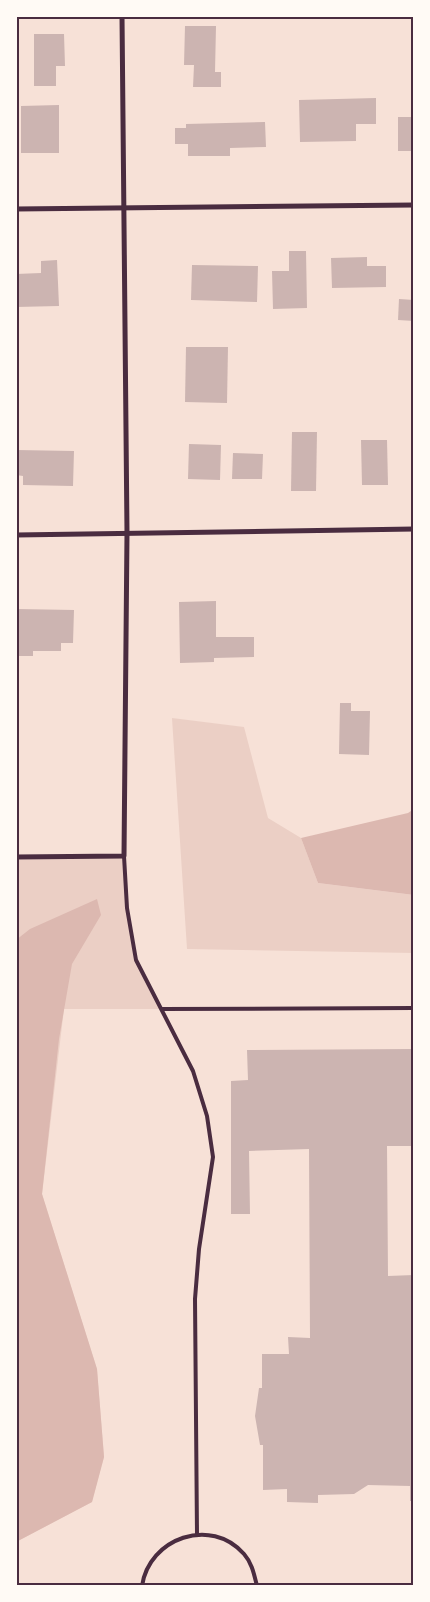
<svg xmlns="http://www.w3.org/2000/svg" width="430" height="1602" font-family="'Varela Round',sans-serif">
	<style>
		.green { fill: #ebcfc5 }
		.water { fill: #dcb8b0 }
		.building { fill: #ccb4b1 }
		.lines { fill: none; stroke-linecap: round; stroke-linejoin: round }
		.service { stroke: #4a2c40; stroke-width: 4 }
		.minor { stroke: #4a2c40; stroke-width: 5 }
		.neatline { fill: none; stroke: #4a2c40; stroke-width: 2 }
	</style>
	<rect width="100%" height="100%" fill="#f7e1d7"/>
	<g class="green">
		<path d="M 172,718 L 244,727 L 268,818 L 301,838 L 318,883 L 414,895 L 414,953 L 187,949 Z"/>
		<path d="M 124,856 L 127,908 L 136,960 L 162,1009 L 64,1009 L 42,1194 L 97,1369 L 104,1457 L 92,1502 L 16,1542 L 16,857 Z"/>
	</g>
	<g class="water">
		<path d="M 414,809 L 414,895 L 318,883 L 301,838 L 408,813 Z"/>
		<path d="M 97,899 L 101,915 L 72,964 L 59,1039 L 42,1194 L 97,1369 L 104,1457 L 92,1502 L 16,1542 L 16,940 L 30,929 Z"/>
	</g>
	<g class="building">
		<path d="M 185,26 L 216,26 L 215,72 L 221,72 L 221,87 L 193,87 L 194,65 L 184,65 Z"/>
		<path d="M 34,34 L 64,34 L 65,66 L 56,66 L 56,86 L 34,86 Z"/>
		<path d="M 376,98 L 376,124 L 356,124 L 356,141 L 300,142 L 299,100 Z"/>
		<path d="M 59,105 L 59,153 L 21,153 L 21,106 Z"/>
		<rect x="398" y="117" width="16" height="34"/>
		<path d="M 265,122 L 266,147 L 230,148 L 230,156 L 188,156 L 188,144 L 175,144 L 175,128 L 186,128 L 186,124 Z"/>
		<path d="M 289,251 L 306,251 L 307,308 L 273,309 L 272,271 L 289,271 Z"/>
		<path d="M 367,257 L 367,266 L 386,266 L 386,287 L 332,288 L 331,258 Z"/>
		<path d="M 57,260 L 59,306 L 16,307 L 16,274 L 41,273 L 41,261 Z"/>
		<path d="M 192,265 L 258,266 L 257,302 L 191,300 Z"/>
		<path d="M 399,299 L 414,300 L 414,321 L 398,320 Z"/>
		<path d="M 186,347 L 228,347 L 227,403 L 185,402 Z"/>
		<path d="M 292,432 L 317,432 L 316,491 L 291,491 Z"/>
		<path d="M 361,440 L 387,440 L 388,485 L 362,485 Z"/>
		<path d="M 189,444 L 221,445 L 220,480 L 188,479 Z"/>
		<path d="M 411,445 L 414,445 L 414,467 L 412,467 Z"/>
		<path d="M 16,450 L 74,451 L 73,486 L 23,485 L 23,476 L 16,475 Z"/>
		<path d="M 233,453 L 263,454 L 262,479 L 232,479 Z"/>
		<path d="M 216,601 L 216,637 L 254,637 L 254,657 L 214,658 L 214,662 L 180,663 L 179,602 Z"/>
		<path d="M 16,609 L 74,610 L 73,643 L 61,643 L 61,651 L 33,651 L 33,656 L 16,656 Z"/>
		<path d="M 340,703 L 351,703 L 351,711 L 370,711 L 369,755 L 339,754 Z"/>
		<path d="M 414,1049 L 414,1146 L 387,1146 L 388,1276 L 414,1275 L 414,1501 L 410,1501 L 410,1486 L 368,1485 L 354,1494 L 318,1495 L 318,1503 L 287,1502 L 287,1489 L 263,1490 L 263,1445 L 260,1445 L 255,1416 L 259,1388 L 262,1388 L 262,1354 L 289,1354 L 288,1337 L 310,1338 L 309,1149 L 249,1151 L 250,1214 L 231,1214 L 231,1081 L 248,1080 L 247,1050 Z"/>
	</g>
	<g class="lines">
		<g class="service">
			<path d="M 124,856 L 127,908 L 136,960 L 193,1071 L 207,1116 L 213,1157 L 199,1249 L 195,1299 L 197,1534"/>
			<path d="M 162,1009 L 414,1008"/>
			<path d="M 142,1586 C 149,1538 211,1516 244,1554 C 252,1563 254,1574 257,1586"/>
		</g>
		<g class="minor">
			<path d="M 16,209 L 414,205"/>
			<path d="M 16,535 L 414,529"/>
			<path d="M 16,857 L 124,856 L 127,533 L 122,16"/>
		</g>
	</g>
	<rect width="430" height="1602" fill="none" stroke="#fffaf5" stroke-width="35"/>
	<rect x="18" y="18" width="394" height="1566" class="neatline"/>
</svg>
